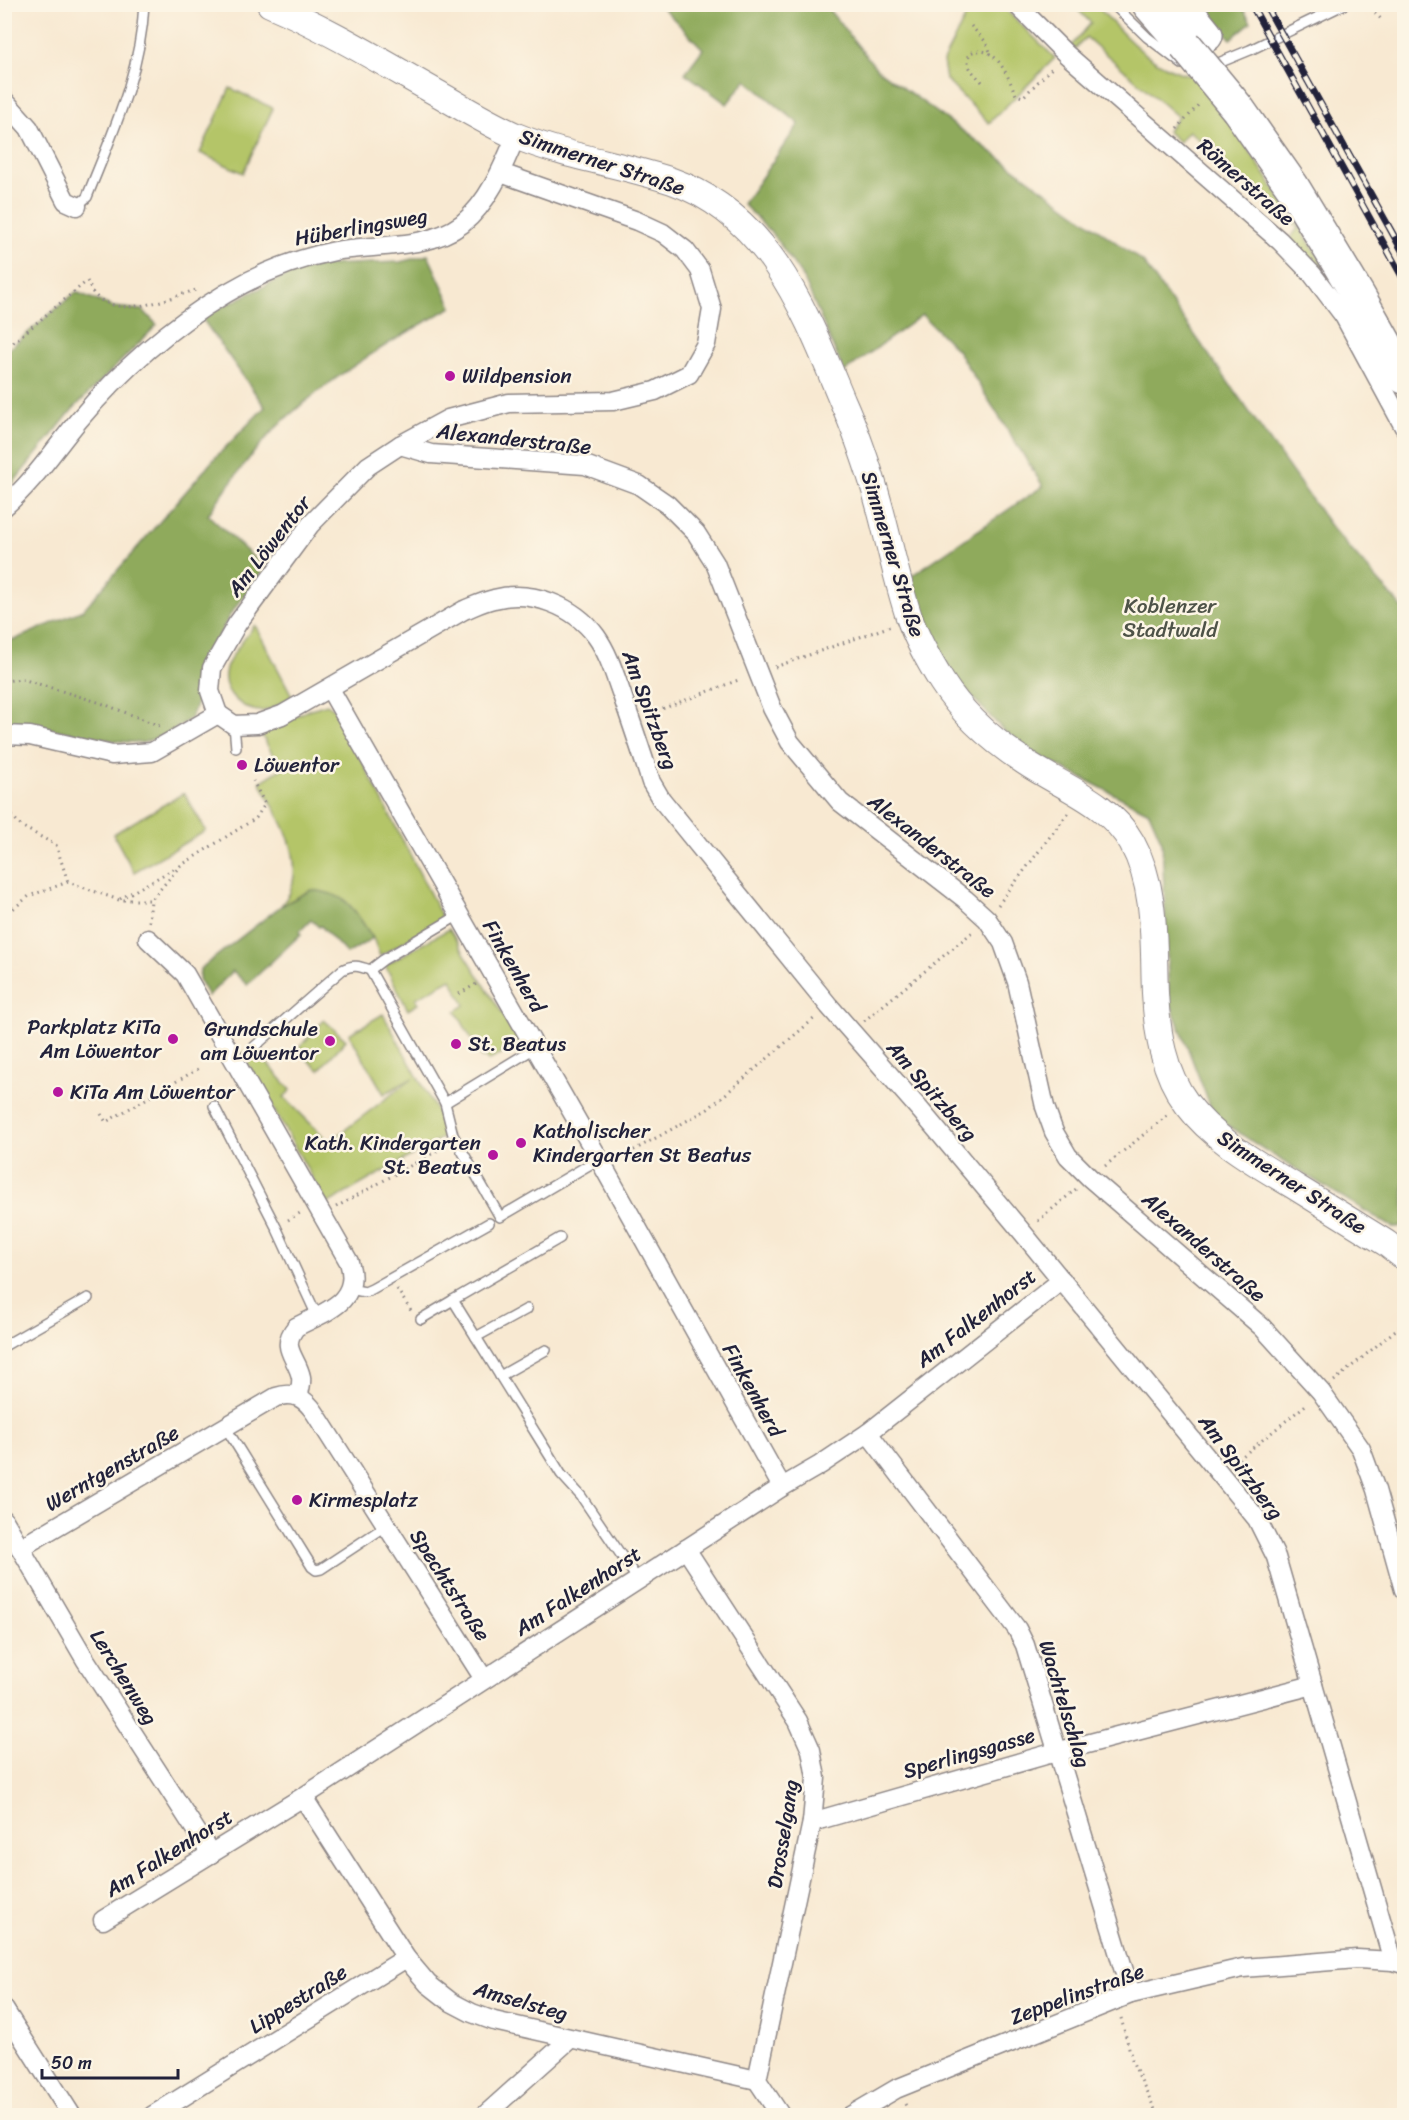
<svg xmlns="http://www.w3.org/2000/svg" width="1409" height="2120" font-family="Sriracha,sans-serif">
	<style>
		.green { fill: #b4c568; stroke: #6b7452; stroke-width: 1.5 }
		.forest { fill: #8faa5c; stroke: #58664c; stroke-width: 1.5 }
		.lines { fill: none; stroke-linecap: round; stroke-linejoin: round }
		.lane-casing { stroke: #8d8686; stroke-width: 12 }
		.street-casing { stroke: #8d8686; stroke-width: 21 }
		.secondary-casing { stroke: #8d8686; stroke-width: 28 }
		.highway-casing { stroke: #8d8686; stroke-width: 36 }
		.path { stroke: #8d8686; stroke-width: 3; stroke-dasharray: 1.5 4.5; stroke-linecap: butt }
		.lane { stroke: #fff; stroke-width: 9 }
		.street { stroke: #fff; stroke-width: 18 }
		.secondary { stroke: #fff; stroke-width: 26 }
		.highway { stroke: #fff; stroke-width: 33 }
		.rail-casing { stroke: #22223b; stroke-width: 7 }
		.rail { stroke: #fcf5e5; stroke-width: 4.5; stroke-dasharray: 14; stroke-linecap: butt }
		.highway-bridge-casing { stroke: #8d8686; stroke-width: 36; stroke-linecap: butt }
		.highway-bridge { stroke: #fff; stroke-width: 33 }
		.poi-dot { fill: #b5179e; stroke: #fcf5e5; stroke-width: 2 }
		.labels { text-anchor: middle; stroke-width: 5; stroke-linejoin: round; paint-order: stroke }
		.street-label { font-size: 21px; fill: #22223b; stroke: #fcf5e5 }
		.poi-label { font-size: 21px; fill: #22223b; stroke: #fcf5e5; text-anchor: start }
		.park-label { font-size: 21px; fill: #4e5348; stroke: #fcf5e5 }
	</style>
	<rect width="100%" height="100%" fill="#fcf5e5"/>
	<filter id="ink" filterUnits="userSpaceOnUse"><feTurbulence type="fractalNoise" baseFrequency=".0167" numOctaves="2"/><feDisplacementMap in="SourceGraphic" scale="12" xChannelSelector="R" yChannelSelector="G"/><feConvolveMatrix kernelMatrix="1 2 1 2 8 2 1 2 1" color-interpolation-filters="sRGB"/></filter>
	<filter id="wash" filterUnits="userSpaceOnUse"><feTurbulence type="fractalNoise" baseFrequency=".008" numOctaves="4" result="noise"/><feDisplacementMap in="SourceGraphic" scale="24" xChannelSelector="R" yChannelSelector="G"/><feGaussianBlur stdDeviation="1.35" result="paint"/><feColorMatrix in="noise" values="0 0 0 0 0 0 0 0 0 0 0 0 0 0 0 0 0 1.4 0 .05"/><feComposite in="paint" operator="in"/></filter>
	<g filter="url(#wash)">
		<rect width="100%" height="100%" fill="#f8e9d2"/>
		<g class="green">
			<path d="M 975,5 L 1001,5 L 1055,58 L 989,123 L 946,80 L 943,61 L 968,12 Z"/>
			<path d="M 1073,5 L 1096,5 C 1125,36 1150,68 1194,76 L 1231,122 L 1329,273 L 1289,240 L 1298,228 L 1189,131 L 1179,142 L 1167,131 L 1178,117 L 1086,37 L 1074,50 L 1071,46 L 1091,23 Z"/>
			<path d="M 230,88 L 273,108 L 243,173 L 200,153 Z"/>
			<path d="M 255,625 L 292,696 C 284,701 273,710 263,711 C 244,712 222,693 225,673 C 227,659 246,637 255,625 Z"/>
			<path d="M 327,704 L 336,710 L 443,919 L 380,956 L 373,938 L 344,899 L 311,890 L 281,906 C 284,901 290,895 291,889 C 304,851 277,814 260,782 L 281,769 L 261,734 L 308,710 Z"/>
			<path d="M 184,793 L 206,831 L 134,872 L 113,834 Z"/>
			<path d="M 449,929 L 521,1043 L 488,1061 L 486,1057 L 482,1058 L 456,1011 L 465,1005 L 451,979 L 416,998 L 418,1004 L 408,1010 L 385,965 Z"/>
			<path d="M 383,1014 L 449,1134 L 327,1204 L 242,1053 L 253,1051 L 258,1053 L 291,1090 L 284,1097 L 329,1142 L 413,1078 L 384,1094 L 349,1034 Z"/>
			<path d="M 324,1020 L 346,1040 L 319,1070 L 297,1050 Z"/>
		</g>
		<g class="forest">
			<path d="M 660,5 L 825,5 L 876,68 L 1143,262 L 1331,527 L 1404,610 L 1404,1227 L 1392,1227 L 1268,1152 L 1214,1116 L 1169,1000 L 1162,842 L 1149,812 L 1031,752 L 1002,729 L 962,686 L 939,653 L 921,615 L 911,576 L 1043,486 L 957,350 L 922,315 L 844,372 L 804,279 L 775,237 L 743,204 L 799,124 L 746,80 L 727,104 L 685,73 L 703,49 Z"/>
			<path d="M 1199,5 L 1241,5 L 1251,22 L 1231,39 Z"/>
			<path d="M 428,255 L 452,307 C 394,339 335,374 285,419 C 256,446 230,482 208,515 L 265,568 L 230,615 L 211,651 L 200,683 L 197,702 L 191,718 L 168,734 L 142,743 L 116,741 L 19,723 L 5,724 L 5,641 L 16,639 L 83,610 L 215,458 L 265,407 L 201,317 L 294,272 L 326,265 L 400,262 Z"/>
			<path d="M 76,292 L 113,307 L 143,310 L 157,325 L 73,409 L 13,483 L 5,491 L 5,352 Z"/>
			<path d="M 311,890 C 350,894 352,908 373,938 L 347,954 L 321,926 L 319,927 L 311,920 L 299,932 L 301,934 L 247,985 L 233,971 L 208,996 L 199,980 L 200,969 L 281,906 Z"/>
		</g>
	</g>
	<g filter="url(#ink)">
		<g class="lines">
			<defs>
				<g id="lane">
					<path d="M 1113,4 L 1147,37 L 1182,64 L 1185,64"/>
					<path d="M 1211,64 L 1216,64 L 1250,50 L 1345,4"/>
					<path d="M 77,206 L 87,197 C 112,134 141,73 144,4"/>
					<path d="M 234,725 L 236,748"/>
					<path d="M 370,970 L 445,1103 L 453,1135 L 500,1217 L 599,1159"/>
					<path d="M 254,1047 L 342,970 C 353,964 359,966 370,970 L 383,960 L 459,915"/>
					<path d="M 445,1103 L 535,1048"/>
					<path d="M 214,1106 L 276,1227 L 317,1316"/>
					<path d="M 350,1289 L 365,1292 L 372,1289 L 489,1223"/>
					<path d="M 453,1300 L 560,1238"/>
					<path d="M 421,1319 L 453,1300 L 561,1474 L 581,1496 L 638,1580"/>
					<path d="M 476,1337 L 527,1309"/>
					<path d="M 4,1346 L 88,1298"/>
					<path d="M 500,1376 L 546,1350"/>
					<path d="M 226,1428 L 312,1567 L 316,1570 L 321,1569 L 386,1526"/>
				</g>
				<g id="street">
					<path d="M 1016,4 L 1066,54 L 1280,241 L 1312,274 L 1344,316 L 1404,427"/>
					<path d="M 4,100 L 29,128 L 66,201 L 77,206"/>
					<path d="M 400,445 L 431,454 L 585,465 L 639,485 L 668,505 L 696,533 L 715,563 L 772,708 L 790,742 L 840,802 L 965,899 L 987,919 L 1003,943 L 1017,982 L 1045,1107 L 1054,1132 L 1068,1156 L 1090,1178 L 1262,1327 L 1321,1392 L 1361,1449 L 1376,1490 L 1404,1590"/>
					<path d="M 4,507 C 33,482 54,450 78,421 C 120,371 170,327 225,294 C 260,273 295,259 335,251 C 375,244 427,250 462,224 C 489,202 503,167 516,136"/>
					<path d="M 330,689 L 599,1159 L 782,1487"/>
					<path d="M 218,714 L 234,725 L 257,724 L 282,715 L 464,610 C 474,606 484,601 494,599 C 531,589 574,606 596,636 C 609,654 615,676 622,695 C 632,724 642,753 651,782 L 661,799 L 829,1006 L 921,1111 L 1023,1233 L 1257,1519 L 1276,1557 L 1393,1961"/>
					<path d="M 218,714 L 210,691 L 212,668 L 237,624 L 310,525 L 368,466 L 400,445 L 448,419 L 509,403 L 613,401 L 655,391 L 689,374 L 706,344 L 712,309 L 700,270 L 685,250 L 663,233 L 637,221 L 501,173"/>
					<path d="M 4,735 L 30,736 L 112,755 L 152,752 L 218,714"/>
					<path d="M 148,939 L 185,974 L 349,1262 C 362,1302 324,1312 296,1327 C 279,1348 297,1357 301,1377 C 302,1384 300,1390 298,1396"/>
					<path d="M 868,1433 L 1017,1629 L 1025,1645 L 1131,1994"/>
					<path d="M 4,1520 L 85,1659 L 211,1854"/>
					<path d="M 20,1548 L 276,1397 C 294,1391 305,1398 315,1413 L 484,1679"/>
					<path d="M 686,1549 L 798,1721 L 811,1750 L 816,1778 L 812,1822 L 757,2080 L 781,2116"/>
					<path d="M 303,1797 L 406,1958 L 428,1984 L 451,2002 L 472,2013 L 494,2021 L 757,2080"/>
					<path d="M 812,1822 L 1056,1752 L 1313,1685"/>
					<path d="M 103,1920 L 303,1797 L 782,1487 L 820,1465 L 868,1433 L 1062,1280"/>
					<path d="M 4,2009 L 72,2116"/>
					<path d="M 152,2116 L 406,1958"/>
					<path d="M 484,2116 L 570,2039"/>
					<path d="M 850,2116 L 896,2089 L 1131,1994 L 1243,1968 L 1357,1959 L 1393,1961 L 1404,1964"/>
				</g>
				<path id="secondary" d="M 270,4 C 328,29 382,62 437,93 C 463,108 489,124 516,136 C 566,157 621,164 672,181 C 771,216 806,314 843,402 C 855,429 865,458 874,487 C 887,530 895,575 909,617 C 917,640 929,661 942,682 C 963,715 993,741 1025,762 C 1062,787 1109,802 1132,843 C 1157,888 1153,943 1155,993 C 1157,1032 1163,1072 1187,1104 C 1214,1140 1256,1163 1294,1186 C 1325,1205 1355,1224 1386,1243 L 1404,1257"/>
				<g id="highway">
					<path d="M 1149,4 L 1185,45"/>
					<path d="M 1181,4 L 1206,35"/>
					<path d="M 1238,109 L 1292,186 L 1359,297 L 1404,377"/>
				</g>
			</defs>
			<use href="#lane" class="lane-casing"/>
			<use href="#street" class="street-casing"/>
			<use href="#secondary" class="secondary-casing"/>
			<use href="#highway" class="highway-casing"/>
			<g class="path">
				<path d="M 1367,4 L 1381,19"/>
				<path d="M 971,26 L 986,42 L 991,54"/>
				<path d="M 982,82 C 973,72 964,66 970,53 C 996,42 1008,77 1016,95 L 1023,97 L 1054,66"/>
				<path d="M 1177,129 L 1200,103"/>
				<path d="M 4,350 L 87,281 C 90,286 92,294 97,297 C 124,319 167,298 196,290"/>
				<path d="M 775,667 L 891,626"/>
				<path d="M 4,681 L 22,679 L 101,703 L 160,726"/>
				<path d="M 646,715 L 741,679"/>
				<path d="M 4,806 L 21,826 L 56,845 L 68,882"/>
				<path d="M 120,899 L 177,867"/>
				<path d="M 998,905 L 1068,813"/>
				<path d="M 4,916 L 29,896 L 68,882 L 119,900 L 151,900 L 180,866 L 256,818 L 265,804 L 253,781"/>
				<path d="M 149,922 L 151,900"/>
				<path d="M 459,994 L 478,983"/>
				<path d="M 864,1021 L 975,930"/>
				<path d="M 101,1114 L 106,1122 L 198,1069"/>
				<path d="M 618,1159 L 708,1109 L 816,1017"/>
				<path d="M 1105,1166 L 1169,1114"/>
				<path d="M 336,1207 L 446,1146"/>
				<path d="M 288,1220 L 300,1213"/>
				<path d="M 1038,1221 L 1076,1189"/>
				<path d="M 397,1289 L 411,1311"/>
				<path d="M 1334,1381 L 1404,1323"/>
				<path d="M 1234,1463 L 1308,1403"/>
				<path d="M 1121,2018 L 1133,2063 L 1158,2116"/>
				<path d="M 905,2104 L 911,2116"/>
			</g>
			<use href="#lane" class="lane"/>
			<use href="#street" class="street"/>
			<use href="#secondary" class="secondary"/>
			<use href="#highway" class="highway"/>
			<defs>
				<g id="rail">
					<path d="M 1251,4 L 1404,280"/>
					<path d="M 1265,4 L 1404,254"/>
				</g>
			</defs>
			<use href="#rail" class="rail-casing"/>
			<use href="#rail" class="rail"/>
			<defs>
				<path id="highway-bridge" d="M 1185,45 L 1238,109"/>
			</defs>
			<use href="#highway-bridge" class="highway-bridge-casing"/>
			<use href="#highway-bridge" class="highway-bridge"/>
		</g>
	</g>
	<g class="poi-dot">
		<circle cx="450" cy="376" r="6"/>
		<circle cx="242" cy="765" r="6"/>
		<circle cx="173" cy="1039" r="6"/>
		<circle cx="330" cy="1041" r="6"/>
		<circle cx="456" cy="1044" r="6"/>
		<circle cx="58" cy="1092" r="6"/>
		<circle cx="521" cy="1143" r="6"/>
		<circle cx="493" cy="1155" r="6"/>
		<circle cx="297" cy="1500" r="6"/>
	</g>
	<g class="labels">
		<g class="street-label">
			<text transform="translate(602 162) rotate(18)" y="7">Simmerner Straße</text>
			<text transform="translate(1246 182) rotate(41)" y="7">Römerstraße</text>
			<text transform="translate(361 227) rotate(-10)" y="7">Hüberlingsweg</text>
			<text transform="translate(514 439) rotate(6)" y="7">Alexanderstraße</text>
			<text transform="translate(269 546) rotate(-52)" y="7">Am Löwentor</text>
			<text transform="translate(893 554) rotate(73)" y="7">Simmerner Straße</text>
			<text transform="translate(650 710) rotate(70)" y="7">Am Spitzberg</text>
			<text transform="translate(932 846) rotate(38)" y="7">Alexanderstraße</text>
			<text transform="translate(514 966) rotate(60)" y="7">Finkenherd</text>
			<text transform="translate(932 1091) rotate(49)" y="7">Am Spitzberg</text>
			<text transform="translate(1292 1182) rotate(33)" y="7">Simmerner Straße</text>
			<text transform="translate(1204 1247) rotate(41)" y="7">Alexanderstraße</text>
			<text transform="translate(976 1318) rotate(-38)" y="7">Am Falkenhorst</text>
			<text transform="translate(753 1390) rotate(61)" y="7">Finkenherd</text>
			<text transform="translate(1241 1467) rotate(53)" y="7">Am Spitzberg</text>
			<text transform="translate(112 1468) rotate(-30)" y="7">Werntgenstraße</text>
			<text transform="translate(450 1585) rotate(57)" y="7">Spechtstraße</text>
			<text transform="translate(578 1591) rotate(-33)" y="7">Am Falkenhorst</text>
			<text transform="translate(124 1677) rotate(58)" y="7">Lerchenweg</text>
			<text transform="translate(1065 1704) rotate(73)" y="7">Wachtelschlag</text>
			<text transform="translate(969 1753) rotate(-16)" y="7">Sperlingsgasse</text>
			<text transform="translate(783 1834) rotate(-81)" y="7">Drosselgang</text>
			<text transform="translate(169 1853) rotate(-32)" y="7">Am Falkenhorst</text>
			<text transform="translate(1077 1994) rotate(-20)" y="7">Zeppelinstraße</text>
			<text transform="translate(298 1999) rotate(-32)" y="7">Lippestraße</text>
			<text transform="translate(521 2001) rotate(16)" y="7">Amselsteg</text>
		</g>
		<g class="poi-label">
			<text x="462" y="383">Wildpension</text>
			<text x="254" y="772">Löwentor</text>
			<text x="161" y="1034" text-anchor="end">Parkplatz KiTa<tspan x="161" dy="24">Am Löwentor</tspan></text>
			<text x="318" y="1036" text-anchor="end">Grundschule<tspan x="318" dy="24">am Löwentor</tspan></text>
			<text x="468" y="1051">St. Beatus</text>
			<text x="70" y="1099">KiTa Am Löwentor</text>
			<text x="533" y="1138">Katholischer<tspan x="533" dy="24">Kindergarten St Beatus</tspan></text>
			<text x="481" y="1150" text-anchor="end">Kath. Kindergarten<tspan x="481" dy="24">St. Beatus</tspan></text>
			<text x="309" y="1507">Kirmesplatz</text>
		</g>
		<g class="park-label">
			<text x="1170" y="613">Koblenzer<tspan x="1170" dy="24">Stadtwald</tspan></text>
		</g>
	</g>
	<rect width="1409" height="2120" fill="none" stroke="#fcf5e5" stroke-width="24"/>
	<path d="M42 2069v9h136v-9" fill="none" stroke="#22223b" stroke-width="3"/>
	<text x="51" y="2069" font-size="18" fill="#22223b" stroke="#fcf5e5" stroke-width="4.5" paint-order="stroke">50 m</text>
</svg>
